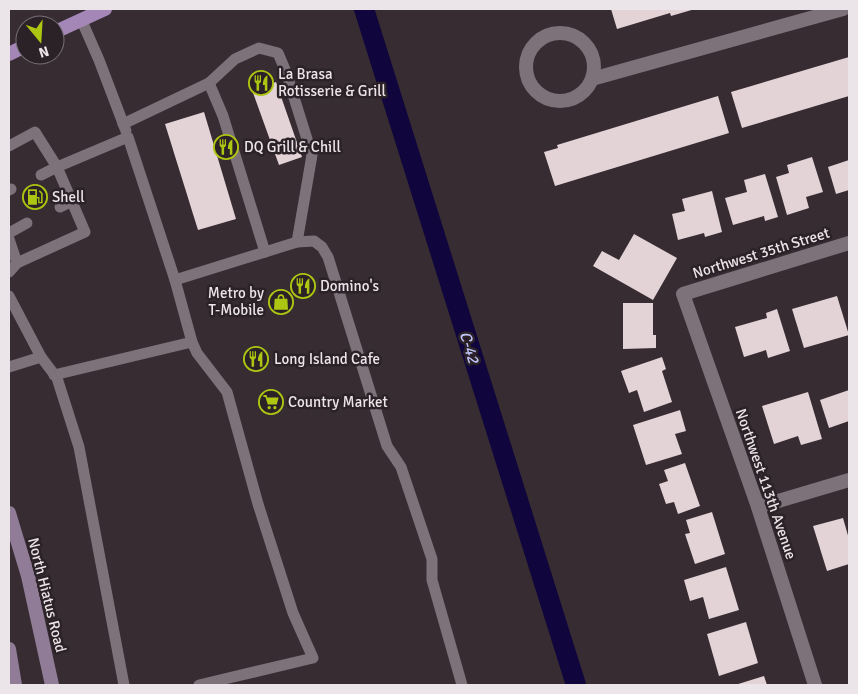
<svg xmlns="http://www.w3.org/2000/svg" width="858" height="694" font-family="Signika,sans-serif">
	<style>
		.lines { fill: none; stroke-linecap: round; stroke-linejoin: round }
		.canal { stroke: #10053c; stroke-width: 20 }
		.building { fill: #e3d3d6 }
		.service { stroke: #7e727a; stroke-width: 11 }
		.minor { stroke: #7e727a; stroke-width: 14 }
		.secondary { stroke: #917c98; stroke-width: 14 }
		.primary { stroke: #a486b7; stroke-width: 14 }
		.labels { text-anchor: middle; stroke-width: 5; stroke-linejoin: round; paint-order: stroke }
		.poi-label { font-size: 15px; fill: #ebe4e9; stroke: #2b2228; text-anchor: start }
		.street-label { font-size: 15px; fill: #ebe4e9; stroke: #2b2228 }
		.water-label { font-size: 16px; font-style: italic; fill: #bfc3f9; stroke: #2b2228 }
	</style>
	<rect width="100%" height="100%" fill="#362c32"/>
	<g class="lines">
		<path class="canal" d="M 364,9 L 576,685"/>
	</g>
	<g class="building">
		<path d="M 611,9 L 695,9 L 671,16 L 670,13 L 617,29 Z"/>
		<path d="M 849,57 L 849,96 L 742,128 L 731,92 Z"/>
		<path d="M 276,82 L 302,157 L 279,165 L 252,90 Z"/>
		<path d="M 718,96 L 729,133 L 555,186 L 544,152 L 558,148 L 557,145 Z"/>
		<path d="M 204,112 L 236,219 L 198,230 L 165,124 Z"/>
		<path d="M 812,157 L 823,192 L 806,197 L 809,208 L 787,215 L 776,177 L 789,173 L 787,165 Z"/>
		<path d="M 849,160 L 849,190 L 836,194 L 828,167 Z"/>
		<path d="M 765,174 L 778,217 L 765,221 L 764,216 L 733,225 L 725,198 L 747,192 L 744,180 Z"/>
		<path d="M 712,191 L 722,232 L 705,237 L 704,233 L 678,240 L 672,214 L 685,211 L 682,199 Z"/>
		<path d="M 634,234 L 677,258 L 653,300 L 593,266 L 602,251 L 619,260 Z"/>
		<path d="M 837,296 L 849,335 L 804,348 L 792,309 Z"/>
		<path d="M 623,303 L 653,303 L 653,335 L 656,335 L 656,348 L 623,349 Z"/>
		<path d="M 777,309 L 790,351 L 768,358 L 766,350 L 744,357 L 735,327 L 767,318 L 766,313 Z"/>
		<path d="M 662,357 L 666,369 L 662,371 L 672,402 L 644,412 L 637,390 L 629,393 L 621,371 Z"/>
		<path d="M 849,390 L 849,421 L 829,428 L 820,400 Z"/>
		<path d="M 808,392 L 822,439 L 801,445 L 798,436 L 774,444 L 762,406 Z"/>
		<path d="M 680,410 L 686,431 L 675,434 L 682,454 L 646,465 L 633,425 Z"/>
		<path d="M 685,463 L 700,506 L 678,514 L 674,502 L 666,504 L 659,484 L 668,481 L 664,470 Z"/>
		<path d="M 712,512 L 725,554 L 695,564 L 685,534 L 690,533 L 686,520 Z"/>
		<path d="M 843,518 L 849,539 L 849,564 L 827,571 L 813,526 Z"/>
		<path d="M 726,567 L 739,610 L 709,619 L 703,597 L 690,601 L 684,580 Z"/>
		<path d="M 746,622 L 758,663 L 719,676 L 707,634 Z"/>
		<path d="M 764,676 L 767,685 L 735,685 Z"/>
	</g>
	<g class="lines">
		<g class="service">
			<path d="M 81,19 L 99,60 L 126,131"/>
			<path d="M 209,83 L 235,59 L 259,48 L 278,53 L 286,72 L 312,155 L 297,242"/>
			<path d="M 123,124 L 209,83 L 223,116 L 265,252"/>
			<path d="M 9,146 L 35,132 L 57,167 L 41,175"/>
			<path d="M 9,190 L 11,189"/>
			<path d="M 60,207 L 72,201"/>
			<path d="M 9,233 L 27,223"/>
			<path d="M 9,239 L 17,263"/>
			<path d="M 9,272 L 17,263 L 85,232 L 57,167 L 128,137 L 175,280 L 192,342 L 197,353 L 227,392 L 258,504 L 293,613 L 313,658 L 199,685"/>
			<path d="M 175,280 L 297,242 L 314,241 L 322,247 L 328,257 L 387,446 L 401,467 L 432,559 L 432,580 L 462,685"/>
			<path d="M 9,296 L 41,357"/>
			<path d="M 9,367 L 41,357 L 57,378 L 79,447 L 124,685"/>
			<path d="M 54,375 L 192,342"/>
		</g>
		<g class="minor">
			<circle cx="560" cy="67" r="34"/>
			<path d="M 592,79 L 843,9"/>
			<path d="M 758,507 L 849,480"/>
			<path d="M 815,685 L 758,507 L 683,294 L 849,243"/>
		</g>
		<g class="secondary">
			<path d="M 9,513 L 28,576 L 52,685"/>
			<path d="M 9,649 L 15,685"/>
		</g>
		<g class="primary">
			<path d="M 55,32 L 105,9"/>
			<path d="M 9,54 L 25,46"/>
		</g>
	</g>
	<defs>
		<symbol id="restaurant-ring" viewBox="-11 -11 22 22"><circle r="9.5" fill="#2b2228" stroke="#acc611" stroke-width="1.5"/><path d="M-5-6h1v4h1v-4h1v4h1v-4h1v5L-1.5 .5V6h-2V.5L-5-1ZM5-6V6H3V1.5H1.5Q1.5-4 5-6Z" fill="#acc611"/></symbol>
		<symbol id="fuel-ring" viewBox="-11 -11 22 22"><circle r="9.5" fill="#2b2228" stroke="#acc611" stroke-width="1.5"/><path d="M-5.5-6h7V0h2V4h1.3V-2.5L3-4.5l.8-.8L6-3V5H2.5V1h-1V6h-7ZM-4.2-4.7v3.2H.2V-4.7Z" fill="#acc611"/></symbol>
		<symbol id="shop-ring" viewBox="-11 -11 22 22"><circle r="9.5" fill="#2b2228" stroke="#acc611" stroke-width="1.5"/><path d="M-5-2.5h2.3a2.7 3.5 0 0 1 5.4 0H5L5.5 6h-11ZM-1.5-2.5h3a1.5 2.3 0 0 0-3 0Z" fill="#acc611"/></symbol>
		<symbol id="supermarket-ring" viewBox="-11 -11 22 22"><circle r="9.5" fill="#2b2228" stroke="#acc611" stroke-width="1.5"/><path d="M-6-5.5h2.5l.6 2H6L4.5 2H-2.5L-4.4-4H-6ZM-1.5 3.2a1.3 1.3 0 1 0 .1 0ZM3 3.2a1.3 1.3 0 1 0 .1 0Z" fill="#acc611"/></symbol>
	</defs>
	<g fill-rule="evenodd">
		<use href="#restaurant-ring" x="247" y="69" width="28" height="28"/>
		<use href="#restaurant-ring" x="212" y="133" width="28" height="28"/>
		<use href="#fuel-ring" x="21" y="183" width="28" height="28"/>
		<use href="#restaurant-ring" x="289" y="272" width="28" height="28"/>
		<use href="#shop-ring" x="267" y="288" width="28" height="28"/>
		<use href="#restaurant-ring" x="242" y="345" width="28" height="28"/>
		<use href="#supermarket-ring" x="257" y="388" width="28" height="28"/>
	</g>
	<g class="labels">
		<g class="poi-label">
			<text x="278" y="79">La Brasa<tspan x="278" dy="17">Rotisserie &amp; Grill</tspan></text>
			<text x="244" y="152">DQ Grill &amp; Chill</text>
			<text x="52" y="202">Shell</text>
			<text x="320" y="291">Domino's</text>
			<text x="264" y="298" text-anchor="end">Metro by<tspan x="264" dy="17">T-Mobile</tspan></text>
			<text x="274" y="364">Long Island Cafe</text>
			<text x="288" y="407">Country Market</text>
		</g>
		<g class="street-label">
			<text transform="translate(761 253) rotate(-17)" y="5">Northwest 35th Street</text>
			<text transform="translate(766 484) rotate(71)" y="5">Northwest 113th Avenue</text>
			<text transform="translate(47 595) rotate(76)" y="5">North Hiatus Road</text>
		</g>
		<g class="water-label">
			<text transform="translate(470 347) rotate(73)" y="6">C-42</text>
		</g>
	</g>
	<rect width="858" height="694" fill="none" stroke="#ebe4e9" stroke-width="20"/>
	<g transform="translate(40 40) rotate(162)"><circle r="24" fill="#2b2228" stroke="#787075"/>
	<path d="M0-4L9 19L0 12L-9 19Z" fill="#acc611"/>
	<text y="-8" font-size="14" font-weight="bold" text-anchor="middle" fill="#ebe4e9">N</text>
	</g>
</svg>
